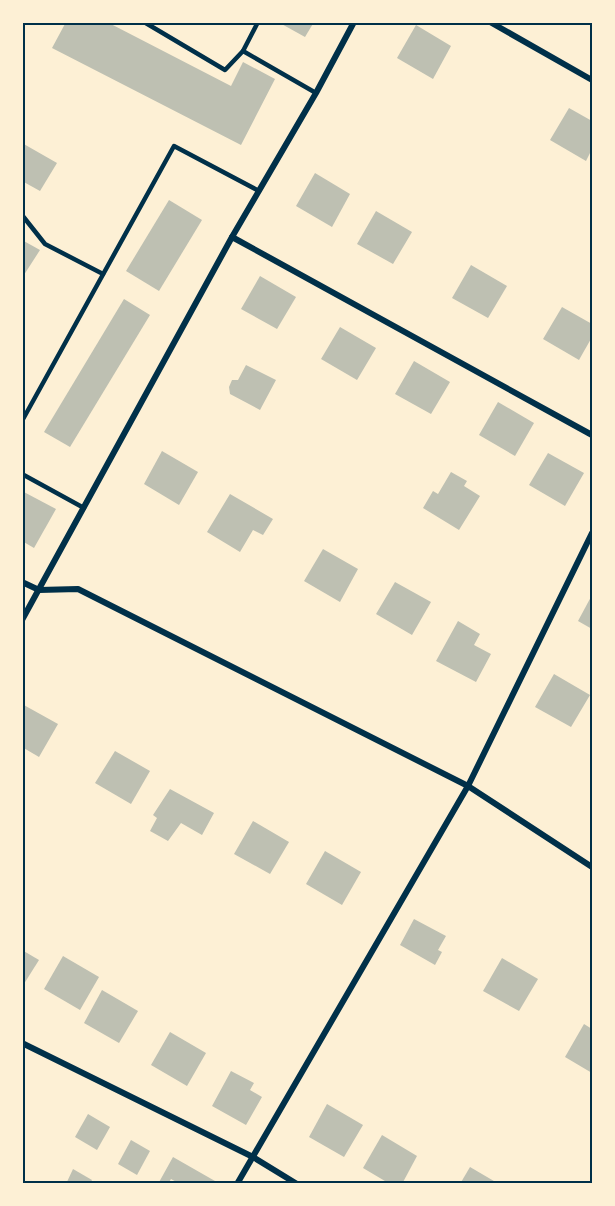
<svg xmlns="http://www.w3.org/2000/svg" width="615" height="1206" font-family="Arial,sans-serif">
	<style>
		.building { fill: #bec0b2 }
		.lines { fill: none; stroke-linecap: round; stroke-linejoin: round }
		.service { stroke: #003049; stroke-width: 4.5 }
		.minor { stroke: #003049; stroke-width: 6 }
		.neatline { fill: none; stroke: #003049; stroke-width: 2 }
	</style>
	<rect width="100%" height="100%" fill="#fdf0d5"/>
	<g class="building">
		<path d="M 66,22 L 107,22 L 231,86 L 243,62 L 275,79 L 241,145 L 52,48 Z"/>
		<path d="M 278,22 L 314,22 L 305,37 Z"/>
		<path d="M 416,25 L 451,46 L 433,79 L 397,58 Z"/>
		<path d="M 569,108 L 592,121 L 592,149 L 586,161 L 550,140 Z"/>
		<path d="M 22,143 L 57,163 L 40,191 L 22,181 Z"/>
		<path d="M 315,173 L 350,194 L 332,227 L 296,206 Z"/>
		<path d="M 169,200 L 202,220 L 159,291 L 126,271 Z"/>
		<path d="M 376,211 L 412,232 L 393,264 L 357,244 Z"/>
		<path d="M 22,240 L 40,250 L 22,278 Z"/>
		<path d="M 471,265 L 507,286 L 488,318 L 452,298 Z"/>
		<path d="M 260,276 L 296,297 L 277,329 L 241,309 Z"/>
		<path d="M 124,299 L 150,315 L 70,447 L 44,432 Z"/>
		<path d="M 562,307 L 592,324 L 592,337 L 579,360 L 543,339 Z"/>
		<path d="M 340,327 L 376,348 L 357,380 L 321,359 Z"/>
		<path d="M 414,361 L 450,382 L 431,414 L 395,394 Z"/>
		<path d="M 246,365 L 276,380 L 260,410 L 230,394 L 229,387 L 232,380 L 238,380 Z"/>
		<path d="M 498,402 L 534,423 L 515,456 L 479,435 Z"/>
		<path d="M 162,451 L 198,472 L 179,505 L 144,484 Z"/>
		<path d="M 548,453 L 584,473 L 565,506 L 529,485 Z"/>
		<path d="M 451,472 L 467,481 L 464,486 L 480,496 L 459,530 L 423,508 L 433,491 L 438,494 Z"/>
		<path d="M 22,491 L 56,509 L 34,548 L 22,541 Z"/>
		<path d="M 230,494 L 273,519 L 263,535 L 253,530 L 240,552 L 207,532 Z"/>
		<path d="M 323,549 L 358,569 L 340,602 L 304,581 Z"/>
		<path d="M 395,582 L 431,602 L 412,635 L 376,614 Z"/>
		<path d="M 592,595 L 592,629 L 578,621 Z"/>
		<path d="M 458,621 L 480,634 L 474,645 L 491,654 L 476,682 L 436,661 Z"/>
		<path d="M 554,674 L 590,695 L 571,727 L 535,707 Z"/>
		<path d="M 22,704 L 58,724 L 39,757 L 22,747 Z"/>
		<path d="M 115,751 L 150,771 L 131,804 L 95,783 Z"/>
		<path d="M 170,789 L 214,813 L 202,835 L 181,823 L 168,841 L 150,831 L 157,818 L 153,815 Z"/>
		<path d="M 253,821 L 289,842 L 270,874 L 234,854 Z"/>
		<path d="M 325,851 L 361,872 L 342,905 L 306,884 Z"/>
		<path d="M 414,919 L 446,936 L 438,950 L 442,952 L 435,965 L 400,945 Z"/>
		<path d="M 22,950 L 39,960 L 22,987 Z"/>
		<path d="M 63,956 L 99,977 L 80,1010 L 44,989 Z"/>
		<path d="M 502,958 L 538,979 L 519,1011 L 483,991 Z"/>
		<path d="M 102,990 L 138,1011 L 119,1043 L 84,1023 Z"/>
		<path d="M 584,1024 L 592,1029 L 592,1073 L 565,1057 Z"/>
		<path d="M 170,1032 L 206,1053 L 187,1086 L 151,1065 Z"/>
		<path d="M 231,1071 L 254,1083 L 250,1090 L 262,1097 L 246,1125 L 212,1106 Z"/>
		<path d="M 327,1104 L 363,1125 L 344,1157 L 309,1137 Z"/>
		<path d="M 88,1114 L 110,1127 L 97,1150 L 75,1137 Z"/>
		<path d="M 382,1135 L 417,1156 L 402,1184 L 390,1184 L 363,1168 Z"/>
		<path d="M 131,1140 L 150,1151 L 137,1175 L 118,1164 Z"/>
		<path d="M 173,1157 L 215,1181 L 214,1184 L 180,1184 L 171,1179 L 168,1184 L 158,1184 Z"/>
		<path d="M 470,1167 L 499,1184 L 460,1184 Z"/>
		<path d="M 73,1169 L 92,1180 L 90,1184 L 66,1184 Z"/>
	</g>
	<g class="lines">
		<g class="service">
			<path d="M 144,22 L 225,70 L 243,51"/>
			<path d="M 258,22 L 243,51 L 316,93"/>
			<path d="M 22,215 L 45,244 L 103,274"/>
			<path d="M 22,421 L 174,146 L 259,191"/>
			<path d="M 22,474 L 84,508"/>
		</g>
		<g class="minor">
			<path d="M 490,22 L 592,80"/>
			<path d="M 232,237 L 592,435"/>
			<path d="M 22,582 L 39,590 L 78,589 L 468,786 L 592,867"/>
			<path d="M 22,620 L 232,237 L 316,93 L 354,22"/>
			<path d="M 22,1043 L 253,1157 L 297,1184"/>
			<path d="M 237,1184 L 468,786 L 592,533"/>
		</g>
	</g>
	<rect width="615" height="1206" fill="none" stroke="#fdf0d5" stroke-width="48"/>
	<rect x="24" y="24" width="567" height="1158" class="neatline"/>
</svg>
